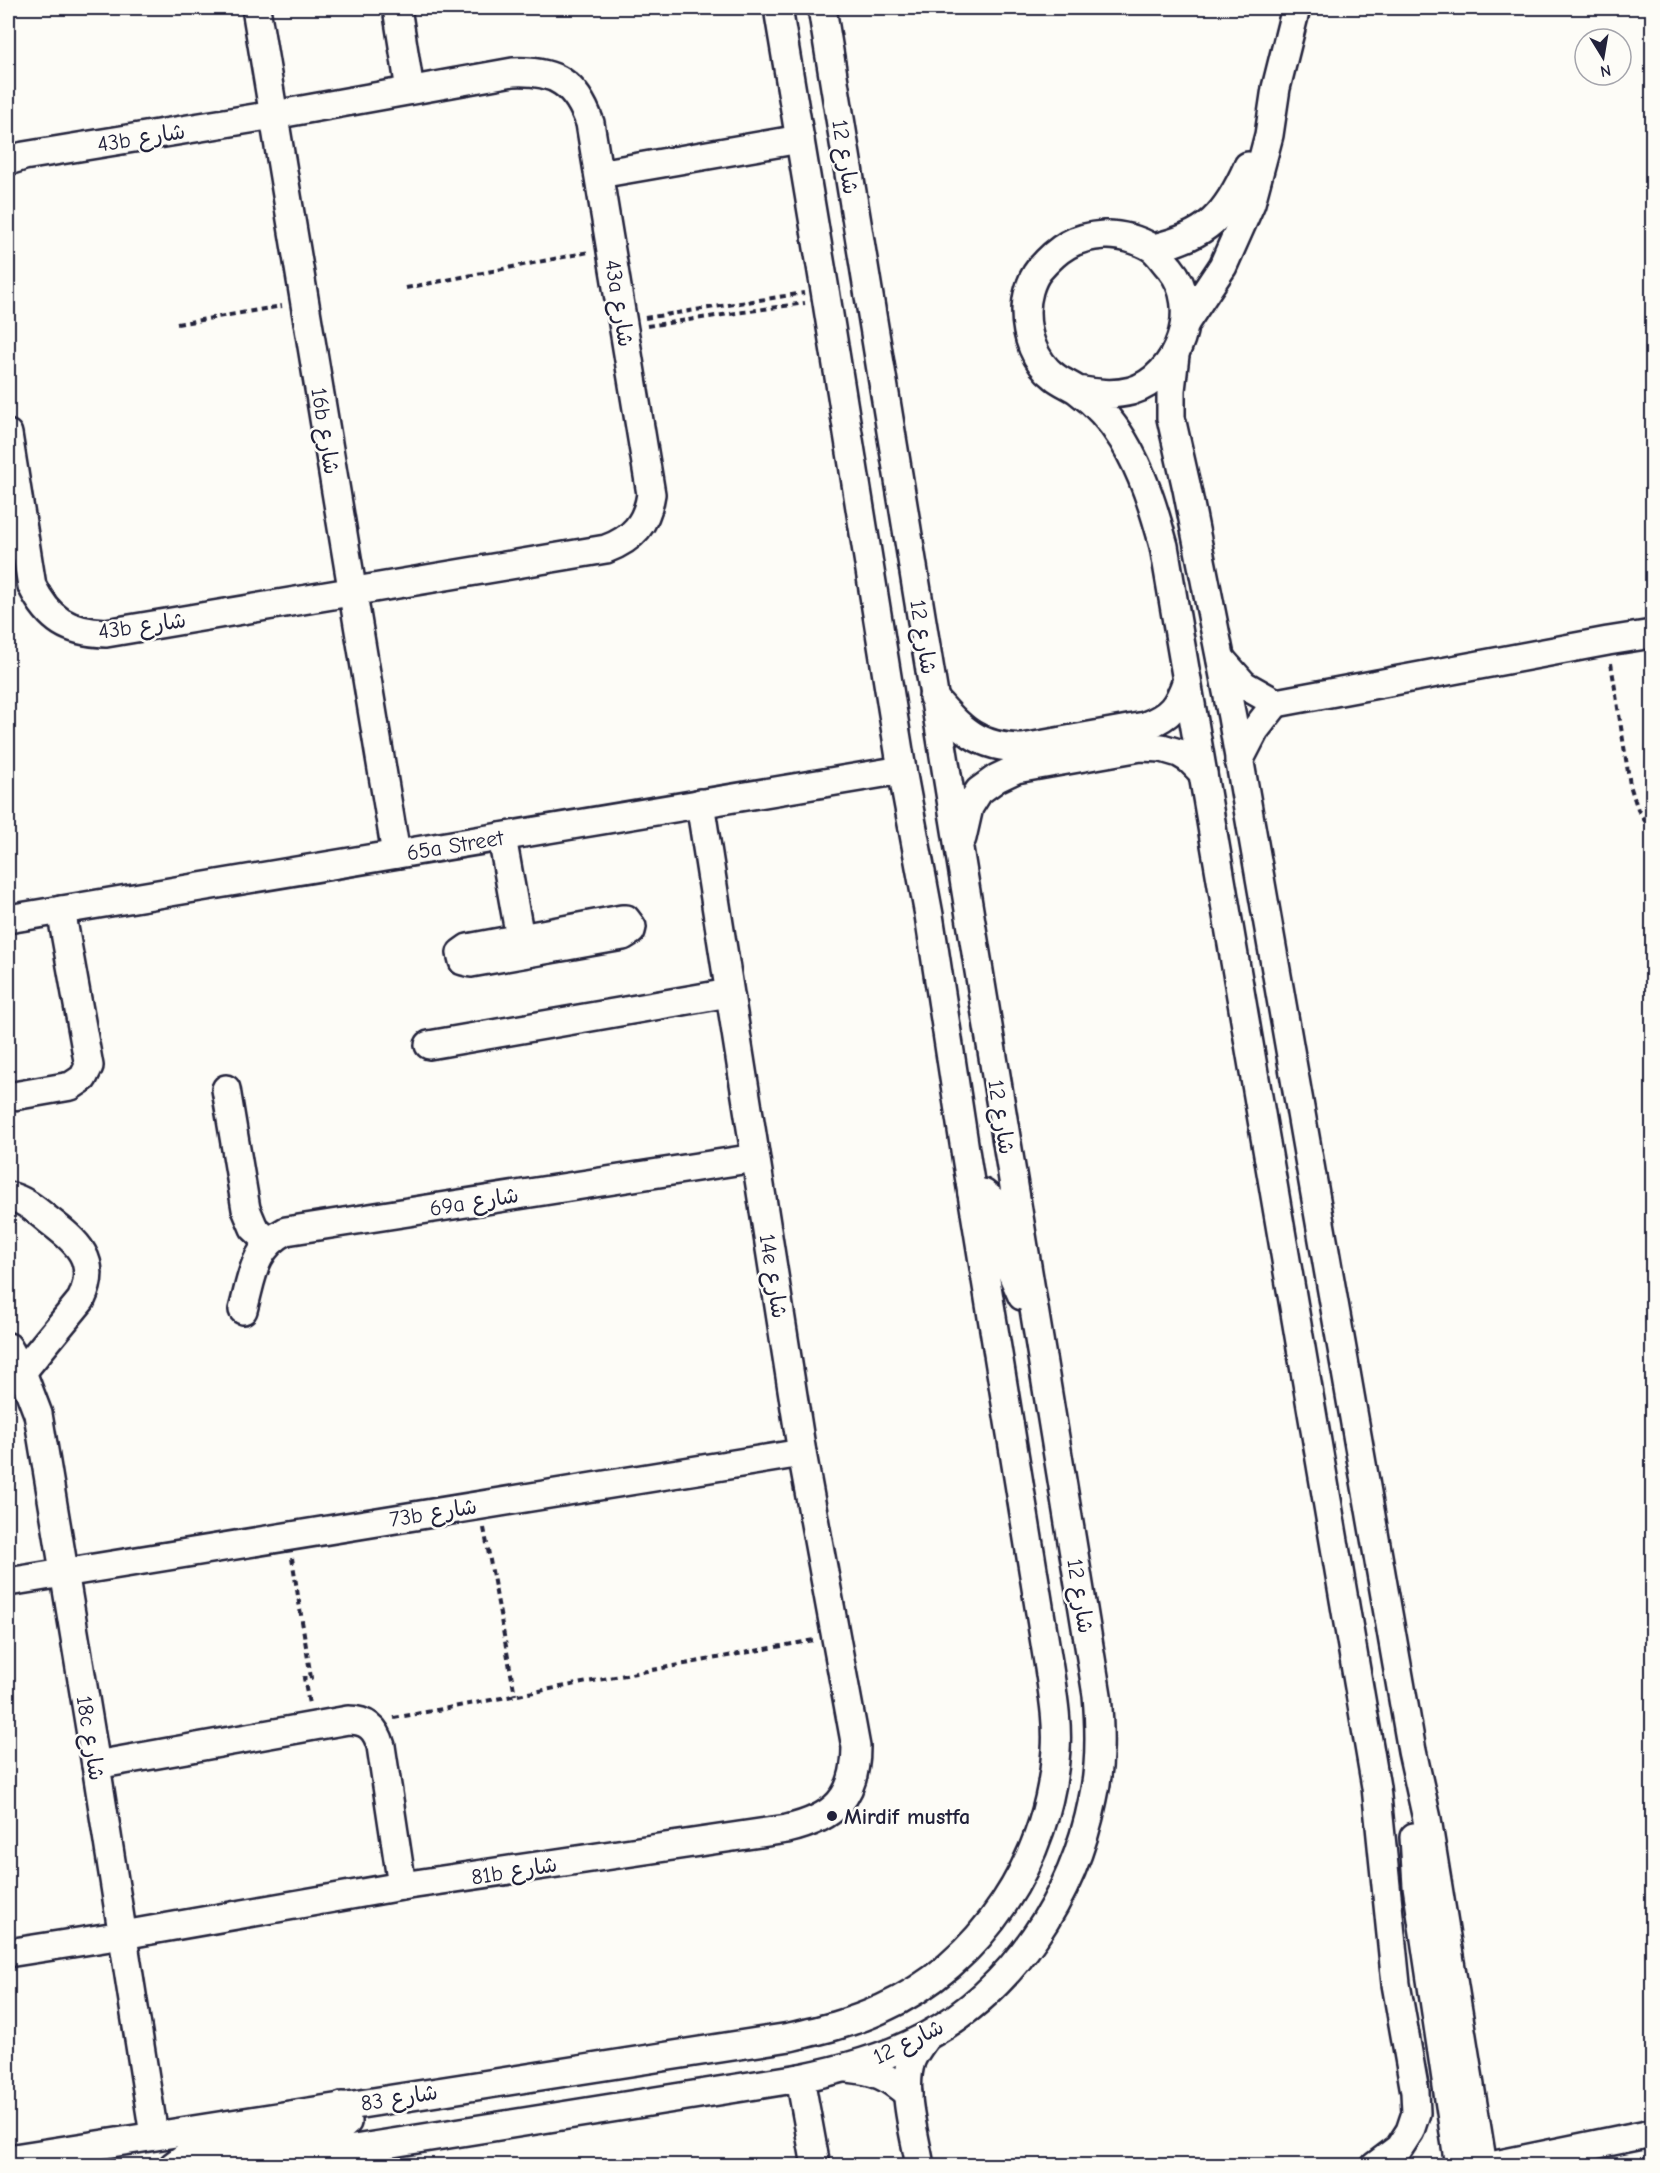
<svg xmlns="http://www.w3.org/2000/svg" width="1660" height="2173" font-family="'Comic Neue','Playpen Sans Arabic',sans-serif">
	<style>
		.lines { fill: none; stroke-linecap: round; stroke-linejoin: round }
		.minor-casing { stroke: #22223b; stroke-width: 32 }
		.path { stroke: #22223b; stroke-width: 4; stroke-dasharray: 6 4.5; stroke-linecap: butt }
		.minor { stroke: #fdfcf7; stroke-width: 27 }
		.poi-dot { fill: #22223b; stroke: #fdfcf7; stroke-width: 2 }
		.labels { text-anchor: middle; stroke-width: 5; stroke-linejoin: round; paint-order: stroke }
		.street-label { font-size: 22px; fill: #22223b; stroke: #fdfcf7 }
		.poi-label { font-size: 22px; font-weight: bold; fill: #22223b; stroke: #fdfcf7; text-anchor: start }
	</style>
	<rect width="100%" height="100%" fill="#fdfcf7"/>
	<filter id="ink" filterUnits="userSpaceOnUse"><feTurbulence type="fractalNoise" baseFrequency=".0167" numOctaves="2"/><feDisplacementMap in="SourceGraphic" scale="12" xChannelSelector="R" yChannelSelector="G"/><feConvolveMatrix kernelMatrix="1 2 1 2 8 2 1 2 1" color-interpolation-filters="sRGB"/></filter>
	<g filter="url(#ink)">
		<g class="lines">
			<defs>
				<g id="minor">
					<path d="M 256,8 L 396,854"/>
					<path d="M 397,8 L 410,90"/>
					<path d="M 8,161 L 24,156 L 274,115 L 513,72 C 555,70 576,83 590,123 L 651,494 C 647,523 633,539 606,549 L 106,633 C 68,632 49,620 32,586 L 8,434"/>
					<path d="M 599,174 L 800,139"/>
					<path d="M 1153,248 C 1207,236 1226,216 1248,166"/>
					<path d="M 1185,323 L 1223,266 L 1251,203 L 1269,135 L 1276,88 L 1296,8"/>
					<path d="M 1175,355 L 1171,390 L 1171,418 L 1187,489 L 1232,717 L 1412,1751 L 1427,1819 L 1483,2166"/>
					<path d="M 1077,390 C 1095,393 1112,396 1131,391 C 1179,377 1203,307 1170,268 C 1164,262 1159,253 1152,248 C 1140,240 1119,234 1104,235 C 1074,237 1058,248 1039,270 C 1030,281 1026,299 1026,312 C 1026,336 1035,362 1054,376 C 1061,382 1070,385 1077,390 C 1095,403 1112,422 1123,440 C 1143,473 1154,509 1164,546 L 1376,1787 L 1396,1984 L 1415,2092 L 1416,2113 L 1410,2131 L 1399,2148 L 1375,2166"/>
					<path d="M 1221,659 L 1244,685 L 1276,703 L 1608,641 L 1652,634"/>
					<path d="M 933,697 C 961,729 978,748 1023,748 L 1145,726 C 1171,716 1178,706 1187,680"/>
					<path d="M 1239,761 L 1255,730 L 1276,703"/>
					<path d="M 502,837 L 520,938"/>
					<path d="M 962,838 L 969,807 L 979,791 L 997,778 L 1016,769 L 1141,747 L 1162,748 L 1179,753 L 1189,759 L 1203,773"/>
					<path id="s1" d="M 8,919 L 902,770"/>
					<path d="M 622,919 L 626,919 L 632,927 L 631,931 L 623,936 L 471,963 L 463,961 L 461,953 L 468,948 Z"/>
					<path d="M 429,1045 L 729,993"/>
					<path d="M 226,1089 L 246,1209 L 254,1228 L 269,1242"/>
					<path d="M 8,1097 L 71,1086 L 83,1078 L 89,1066 L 61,910"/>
					<path d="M 972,1193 L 983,1193 L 992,1200 L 1007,1262 L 1022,1296"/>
					<path d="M 8,1196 C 23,1199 35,1209 47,1219 C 77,1242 100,1260 81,1300 L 22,1372"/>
					<path d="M 243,1310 C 252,1278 253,1248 286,1231 L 755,1158"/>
					<path d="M 8,1347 L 22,1372 L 38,1414 L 96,1765 L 154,2135"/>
					<path d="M 8,1582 L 802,1453"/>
					<path d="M 96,1765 L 348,1720 C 367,1720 376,1728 381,1746 L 402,1886"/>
					<path d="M 1414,1837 L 1417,1886 L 1459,2166"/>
					<path d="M 8,1953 L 123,1935 L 402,1886 L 787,1829 C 834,1818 856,1798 856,1747 L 802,1453 L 700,803"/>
					<path d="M 848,2068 C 876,2071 887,2076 908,2094"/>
					<path d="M 800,2078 L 816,2166"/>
					<path d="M 8,2159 L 790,2037 C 821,2030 852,2023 881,2009 C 982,1964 1049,1859 1056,1750 C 1058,1723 1053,1695 1049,1668 L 967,1163 L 929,915 L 902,770 L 825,290 L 778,8"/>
					<path d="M 173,2166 L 188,2155 L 338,2130 L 347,2122 L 346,2110 L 342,2106"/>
					<path d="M 248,2166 L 800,2078 C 843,2069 885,2058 925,2037 C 1013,1990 1074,1896 1093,1799 C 1101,1765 1100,1730 1097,1695 L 822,8"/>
					<path d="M 920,2166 C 915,2135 901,2091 911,2061 C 914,2053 921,2044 926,2037"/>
					<path d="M 1490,2166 L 1652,2133"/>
				</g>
			</defs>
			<use href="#minor" class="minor-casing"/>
			<g class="path">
				<path d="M 406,288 L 589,252"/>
				<path d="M 645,318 L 804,293"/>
				<path d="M 177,324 L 282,306"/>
				<path d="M 647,326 L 805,303"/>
				<path d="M 1611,663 L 1630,785 L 1638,810 L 1652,832"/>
				<path d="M 484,1528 L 515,1695"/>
				<path d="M 292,1558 L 311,1678 L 304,1678 L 309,1704"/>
				<path d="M 394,1718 L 814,1640"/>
			</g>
			<use href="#minor" class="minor"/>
		</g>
	</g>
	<circle class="poi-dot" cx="832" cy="1816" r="6"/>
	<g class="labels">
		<g class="street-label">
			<text transform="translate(141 137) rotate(-9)" y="8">43b شارع</text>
			<text transform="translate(846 157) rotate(81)" y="8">شارع 12</text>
			<text transform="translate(620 303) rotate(81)" y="8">43a شارع</text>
			<text transform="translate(326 431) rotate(81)" y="8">16b شارع</text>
			<text transform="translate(142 625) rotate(-8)" y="8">43b شارع</text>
			<text transform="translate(924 637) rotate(81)" y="8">شارع 12</text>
			<text dy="8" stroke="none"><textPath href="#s1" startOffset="453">65a Street</textPath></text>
			<text transform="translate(1002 1117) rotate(81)" y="8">شارع 12</text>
			<text transform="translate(474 1201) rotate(-9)" y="8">69a شارع</text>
			<text transform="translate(774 1276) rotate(81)" y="8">14e شارع</text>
			<text transform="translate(433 1512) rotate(-9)" y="8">73b شارع</text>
			<text transform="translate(1081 1596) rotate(81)" y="8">شارع 12</text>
			<text transform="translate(91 1738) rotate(81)" y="8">18c شارع</text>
			<text transform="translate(514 1870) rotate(-9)" y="8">81b شارع</text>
			<text transform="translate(908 2041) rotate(-26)" y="8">شارع 12</text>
			<text transform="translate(399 2097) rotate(-9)" y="8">شارع 83</text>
		</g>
		<g class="poi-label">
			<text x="844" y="1824">Mirdif mustfa</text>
		</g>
	</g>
	<rect width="1660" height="2173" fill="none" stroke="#fdfcf7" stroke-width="30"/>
	<rect x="15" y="15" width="1630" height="2143" fill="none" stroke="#22223b" stroke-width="2" filter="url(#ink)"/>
	<g transform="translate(1603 57) rotate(169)"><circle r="28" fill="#fdfcf7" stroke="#a5a5ac" stroke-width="1.5"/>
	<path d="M0-4.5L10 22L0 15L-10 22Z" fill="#22223b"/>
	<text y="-9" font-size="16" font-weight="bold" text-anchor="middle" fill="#22223b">N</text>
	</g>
</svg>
